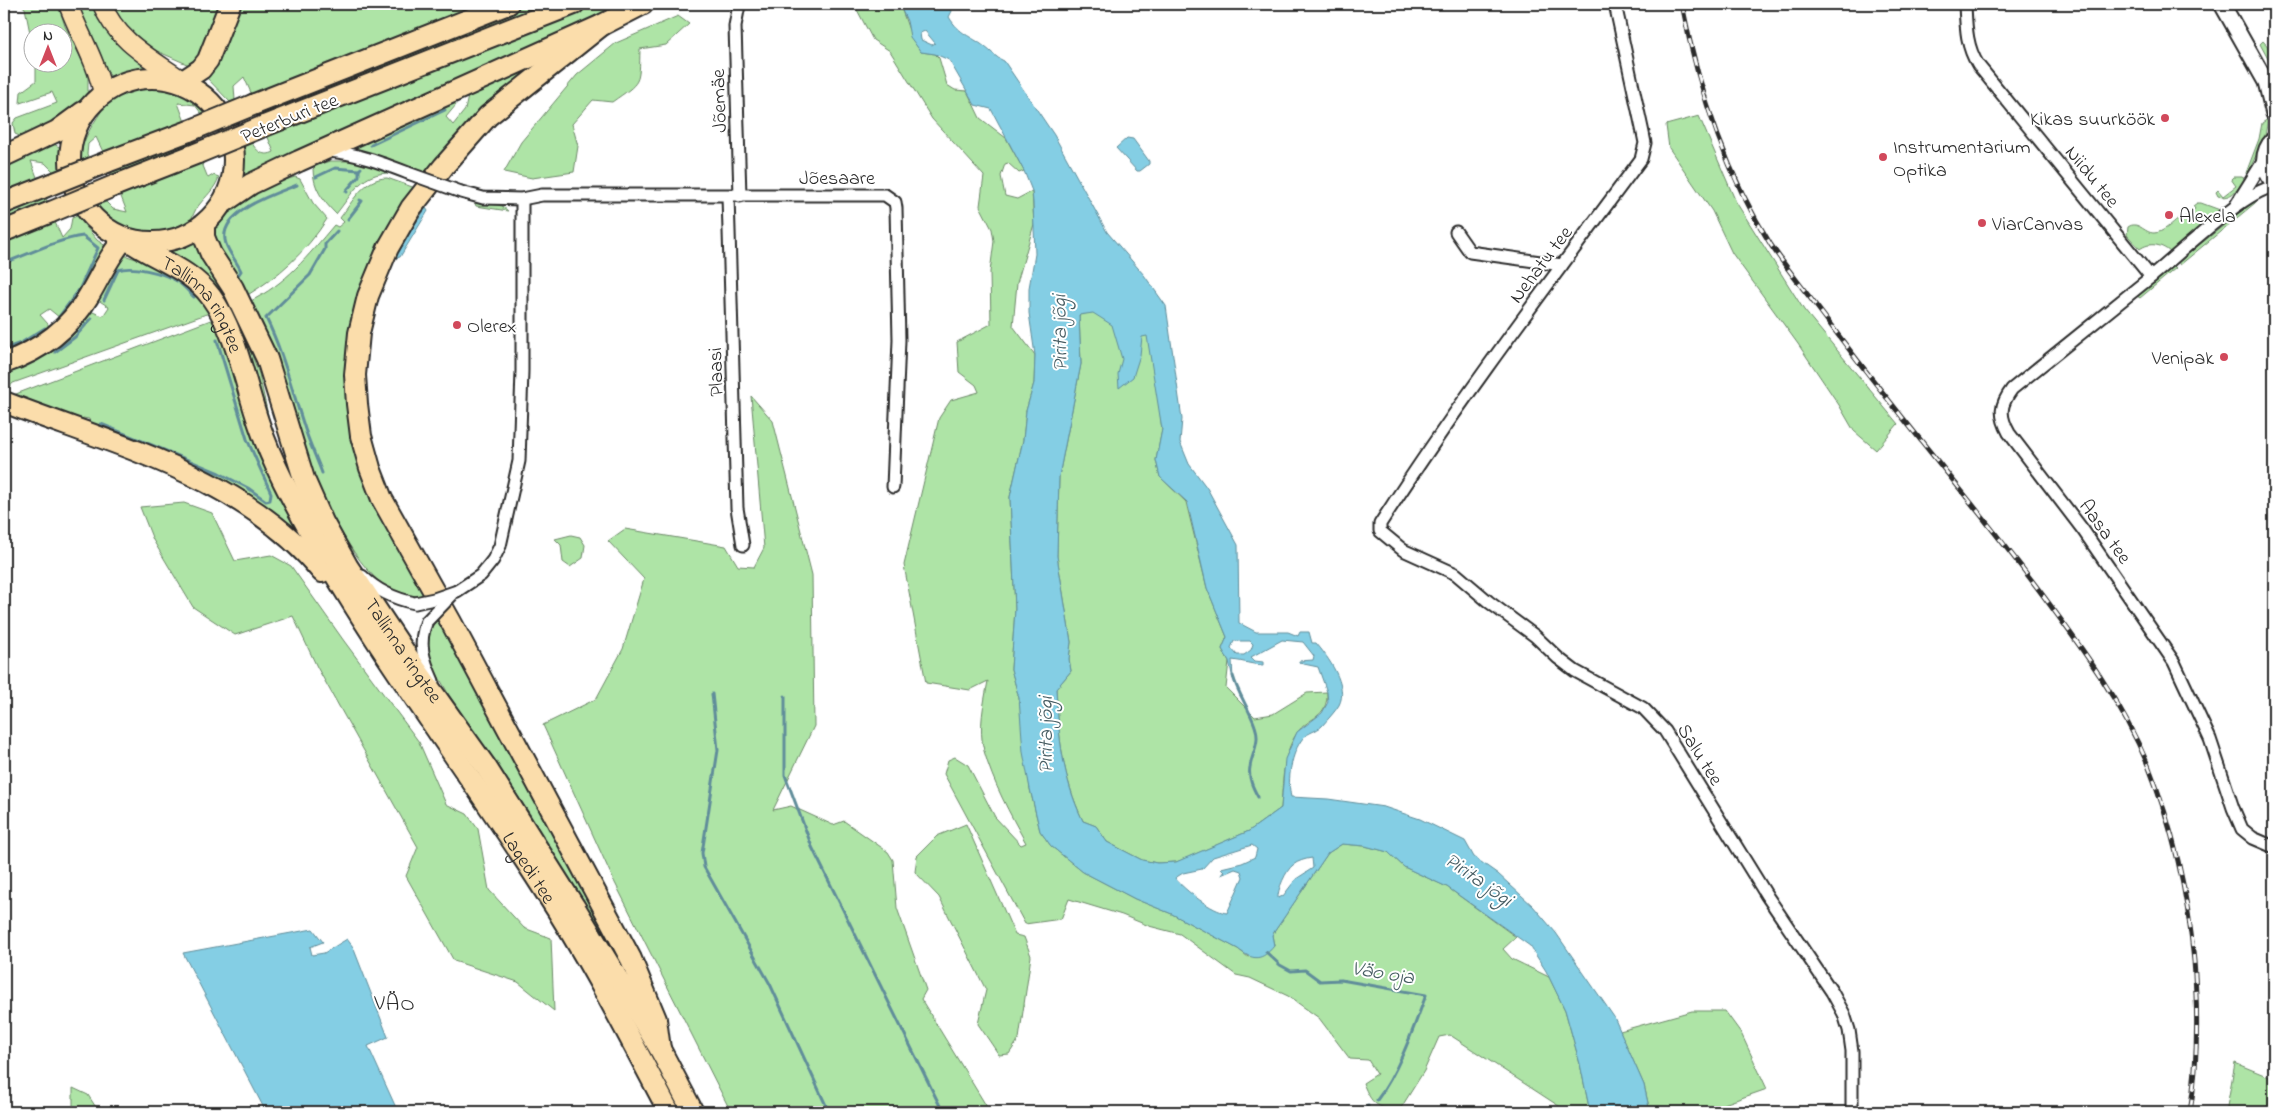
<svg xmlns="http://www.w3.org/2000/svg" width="2278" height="1116" font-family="'Indie Flower',sans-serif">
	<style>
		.green { fill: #aee4a6; stroke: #6c8868 }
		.water { fill: #84cee4; stroke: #608d9a; fill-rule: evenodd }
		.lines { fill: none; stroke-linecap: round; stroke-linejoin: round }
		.stream { stroke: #608d9a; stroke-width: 3 }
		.street-casing { stroke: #2b2b2b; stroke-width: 15 }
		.secondary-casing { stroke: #2b2b2b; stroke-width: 19 }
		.primary-casing { stroke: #2b2b2b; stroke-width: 21 }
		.highway-casing { stroke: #2b2b2b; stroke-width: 24 }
		.street { stroke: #fff; stroke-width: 11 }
		.secondary { stroke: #fff; stroke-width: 15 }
		.primary { stroke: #fbddab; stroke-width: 18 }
		.highway { stroke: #fbddab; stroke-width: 20 }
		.rail-casing { stroke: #2b2b2b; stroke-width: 5 }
		.rail { stroke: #fff; stroke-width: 3; stroke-dasharray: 9; stroke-linecap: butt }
		.street-bridge-casing { stroke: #2b2b2b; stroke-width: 15; stroke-linecap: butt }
		.highway-bridge-casing { stroke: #2b2b2b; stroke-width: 24; stroke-linecap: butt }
		.street-bridge { stroke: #fff; stroke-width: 11 }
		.highway-bridge { stroke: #fbddab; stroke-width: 20 }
		.poi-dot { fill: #d1495b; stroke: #fff; stroke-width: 2 }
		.labels { text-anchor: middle; stroke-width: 4; stroke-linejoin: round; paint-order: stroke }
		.street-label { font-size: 20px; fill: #2b2b2b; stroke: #fff }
		.poi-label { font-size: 20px; fill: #2b2b2b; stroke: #fff; text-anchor: start }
		.water-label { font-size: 21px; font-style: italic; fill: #465c62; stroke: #fff }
		.quarter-label { font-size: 22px; letter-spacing: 1px; fill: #2b2b2b; stroke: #fff }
	</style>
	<rect width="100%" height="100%" fill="#fff"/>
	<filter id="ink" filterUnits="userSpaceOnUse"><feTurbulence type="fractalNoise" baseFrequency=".02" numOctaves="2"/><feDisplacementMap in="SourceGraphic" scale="10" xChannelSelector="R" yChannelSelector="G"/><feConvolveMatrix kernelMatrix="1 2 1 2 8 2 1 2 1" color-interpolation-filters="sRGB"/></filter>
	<g filter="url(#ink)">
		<g class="green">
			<path d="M 20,4 L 58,4 L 65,26 L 88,73 L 88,91 L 82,102 L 71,113 L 27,139 L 15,134 L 13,123 L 17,118 L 57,103 L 52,92 L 20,103 L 21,92 L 36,81 L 36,63 L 62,62 L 62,32 L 32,32 L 32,43 L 25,8 Z"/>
			<path d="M 78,4 L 95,4 C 105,39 129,49 158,68 L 134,69 L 110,76 Z"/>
			<path d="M 109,4 L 222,4 C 214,25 209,54 189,65 L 150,48 L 125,29 Z"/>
			<path d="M 238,4 L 481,4 L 252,95 L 244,77 L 234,86 L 235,100 L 230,102 L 205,76 Z"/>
			<path d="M 528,4 L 553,4 L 262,119 L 258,110 Z"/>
			<path d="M 597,4 L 621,4 L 476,74 L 242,180 L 244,146 L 252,143 C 257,152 264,157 274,152 L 267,135 Z"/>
			<path d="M 854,4 L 899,4 C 908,23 908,35 921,52 L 935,54 L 939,58 L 947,85 L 955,90 L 967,91 L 980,118 L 1006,138 L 1024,171 L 1019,173 L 1008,163 L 1005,164 L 1001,176 L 1005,196 L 1017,199 L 1032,191 L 1034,224 L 1017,283 L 1013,326 L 1035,355 L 1034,383 L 1026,411 L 1023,440 L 1010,497 L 1015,609 L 1011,669 L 1019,698 L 1030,789 L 1040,831 L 1051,846 L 1083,872 L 1135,899 L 1172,914 L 1238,949 L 1248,957 L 1274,946 L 1272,935 L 1328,853 L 1342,844 L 1365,846 L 1388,852 L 1404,867 L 1447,887 L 1516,937 L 1503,949 L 1512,959 L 1549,977 L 1565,1010 L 1580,1064 L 1590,1112 L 1568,1112 L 1450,1035 L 1439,1037 L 1424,1071 L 1399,1111 C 1376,1107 1372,1105 1363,1083 L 1377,1074 L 1368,1060 L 1350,1059 L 1319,1018 L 1288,996 L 1250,978 L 1236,975 L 1180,934 L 1149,926 L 1122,915 L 1069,899 L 1061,919 L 1025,924 L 944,774 L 948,760 L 955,757 L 968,765 L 995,817 L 1021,845 L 1026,843 C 1010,814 993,783 984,751 C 978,728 984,703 988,681 L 970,690 L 926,683 L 904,565 L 939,418 L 951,400 L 979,392 L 976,385 L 959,372 L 957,342 L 991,324 L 990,272 L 994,241 L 992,229 L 980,206 L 984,176 L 932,119 L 890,51 L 873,40 Z"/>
			<path d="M 678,16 L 689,24 L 666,45 L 640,49 C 639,85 642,81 612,102 L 593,100 L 572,124 L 578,146 L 574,172 L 532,178 L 504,172 L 521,142 L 577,75 L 616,43 Z"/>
			<path d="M 2263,41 L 2274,53 L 2274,70 L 2260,44 Z"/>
			<path d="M 560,49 L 430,174 L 351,149 L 353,142 L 453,98 L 456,105 L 446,117 L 453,125 L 465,110 L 468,96 Z"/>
			<path d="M 153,82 C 175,85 195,91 210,110 L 201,113 L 195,105 L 178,103 L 185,122 L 104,154 L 96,137 L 88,144 L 87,154 L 89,159 L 81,162 C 80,133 102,117 111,92 L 132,84 Z"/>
			<path d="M 1699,116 L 1736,202 L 1804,310 L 1898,424 L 1876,450 L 1854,431 L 1839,405 L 1798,344 L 1732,253 L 1712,211 L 1669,148 L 1666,125 Z"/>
			<path d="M 2268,119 L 2265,136 L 2247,175 L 2246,173 L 2259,139 L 2262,123 Z"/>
			<path d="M 191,137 L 195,145 L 113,178 L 110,170 Z"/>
			<path d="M 50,142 L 61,148 L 60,170 L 54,172 L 45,163 L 31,161 L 38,180 L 4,194 L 4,162 Z"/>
			<path d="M 201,161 L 208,178 L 213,175 L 219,177 C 215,189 206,196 199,205 C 194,210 193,218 189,222 C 174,237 132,234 115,224 C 108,220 102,212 95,206 L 106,202 L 113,209 L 127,212 L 120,194 Z"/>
			<path d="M 330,161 L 355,161 L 392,173 C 361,172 354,192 336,214 C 323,201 313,188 313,169 L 317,165 Z"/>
			<path d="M 295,177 L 300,179 L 313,203 L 327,219 C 306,252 279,276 246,296 C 236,279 218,258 215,238 C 210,202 269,185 295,177 Z"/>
			<path d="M 2233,177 L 2242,177 L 2245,179 C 2238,189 2231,200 2218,196 L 2216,192 L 2218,190 L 2223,196 L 2236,186 L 2231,179 Z"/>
			<path d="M 387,178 L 418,189 L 406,205 L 348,382 L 426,595 C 415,597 406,597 396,593 C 330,562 274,370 249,302 C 287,283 307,257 334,225 L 338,227 L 344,222 L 340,218 C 353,201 364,178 387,178 Z"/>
			<path d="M 45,196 L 48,204 L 4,222 L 4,212 Z"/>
			<path d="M 2259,197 L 2255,203 L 2180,265 L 2178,262 Z"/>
			<path d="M 474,201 L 502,206 L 508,211 L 476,206 Z"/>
			<path d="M 2197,203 L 2201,203 L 2220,210 L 2174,250 L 2170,252 C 2161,244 2149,242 2140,249 L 2127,235 L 2128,227 C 2138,220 2144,233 2154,233 C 2163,233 2172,223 2179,218 L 2181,220 L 2195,209 L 2193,206 Z"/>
			<path d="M 77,216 L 97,240 L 107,247 L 85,291 L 60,318 L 49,309 L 40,315 L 48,324 L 49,333 L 4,355 L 4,240 L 54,220 L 62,238 L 70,229 L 72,218 Z"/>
			<path d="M 192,239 L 232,305 L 241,325 L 259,374 L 270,424 L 267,425 L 236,330 L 155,249 L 182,244 Z"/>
			<path d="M 121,254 L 157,266 L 191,286 L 212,312 L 13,383 L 8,389 L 4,391 L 4,371 L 90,311 L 103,316 L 109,307 L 98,300 Z"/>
			<path d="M 2174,266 L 2176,268 L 2140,298 L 2137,296 Z"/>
			<path d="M 1147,302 L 1162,430 L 1156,460 L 1160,477 L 1186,502 L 1207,588 L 1227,637 L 1222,649 L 1229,661 L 1226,688 L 1255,717 L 1273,714 L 1307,693 L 1327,692 C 1328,719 1309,716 1297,733 C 1282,755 1283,782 1281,808 L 1249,831 L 1177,862 L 1157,863 L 1142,860 L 1107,842 L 1096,826 L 1083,821 C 1062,776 1059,738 1056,689 L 1071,671 L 1069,659 L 1071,642 L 1057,556 L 1059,476 L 1081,364 L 1079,315 Z"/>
			<path d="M 216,318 L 304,537 L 91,426 L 89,419 L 83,418 L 79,421 L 8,397 Z"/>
			<path d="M 751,396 L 773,421 L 812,575 L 814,726 L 773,810 L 791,806 L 833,825 L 844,821 L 888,852 L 893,860 L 897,908 L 926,990 L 921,999 L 990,1112 L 731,1112 L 613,879 L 543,725 L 596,699 L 623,649 L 644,579 L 608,541 L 625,529 L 726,546 L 738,566 L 754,567 L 764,548 Z"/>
			<path d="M 184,503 L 212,513 L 235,561 L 271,555 L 291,566 L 344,641 L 419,742 L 446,804 L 467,814 L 478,829 L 489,890 L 524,928 L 551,938 L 554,1011 L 518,982 L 454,961 L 406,876 L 418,847 L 317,667 L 293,616 L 235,635 L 193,607 L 153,540 L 140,507 Z"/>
			<path d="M 571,535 L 580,537 L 585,545 L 583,558 L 570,567 L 563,562 L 561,545 L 555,539 Z"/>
			<path d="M 439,616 L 556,827 L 628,975 L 572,888 L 530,814 L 449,695 L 432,665 L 428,652 L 427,641 L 428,631 L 434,621 Z"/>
			<path d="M 966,824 L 1015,935 L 1024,937 L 1031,956 L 1019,1039 L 1009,1054 L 999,1055 L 978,1024 L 986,990 L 939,897 L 915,872 L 917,856 L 937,836 Z"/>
			<path d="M 1692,1011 L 1725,1011 L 1741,1033 L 1767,1089 L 1701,1112 L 1650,1112 L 1644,1085 L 1620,1031 Z"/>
			<path d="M 2235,1063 L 2274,1079 L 2274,1112 L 2226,1112 Z"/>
			<path d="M 73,1088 L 88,1095 L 99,1112 L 73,1112 Z"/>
		</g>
		<g class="water">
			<path d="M 899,4 L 949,4 L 952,11 L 949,17 C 960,35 970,35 985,47 C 992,52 996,58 1004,61 L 1054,135 L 1107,232 L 1144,275 L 1166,306 L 1182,419 L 1180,442 L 1189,464 L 1207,488 L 1238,545 L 1239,623 L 1256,632 L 1288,632 L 1298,636 L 1300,632 L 1309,632 L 1312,643 L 1316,643 C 1328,657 1349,686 1339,705 C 1335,712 1327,720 1322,726 C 1317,731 1307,733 1303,738 C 1291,753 1287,780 1291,797 L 1328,799 L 1384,807 L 1420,819 L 1465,841 L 1474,857 L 1498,874 L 1533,906 L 1556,933 L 1614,1017 L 1644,1085 L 1650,1112 L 1590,1112 L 1580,1064 L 1565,1010 L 1546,971 L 1530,946 L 1447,887 L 1404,867 L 1388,852 L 1365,846 L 1342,844 L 1328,853 L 1272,935 L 1274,946 C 1262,961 1253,961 1238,949 L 1172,914 L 1135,899 L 1083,872 L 1051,846 L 1040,831 L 1030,789 L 1023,752 L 1019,698 L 1011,669 L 1015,609 L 1010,497 L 1023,440 L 1026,411 L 1034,383 L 1035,355 L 1029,313 L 1029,288 L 1035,254 L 1033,203 L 1032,191 L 1024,171 L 991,109 L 975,105 L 949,60 L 935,54 L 921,52 L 910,37 L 907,21 ZM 925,31 L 935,43 L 932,45 L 921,40 L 920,33 ZM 1093,313 L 1112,325 L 1122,359 L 1118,374 L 1119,388 L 1133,377 L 1140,355 L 1142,337 L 1147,336 L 1162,429 L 1156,460 L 1160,477 L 1187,502 L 1207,588 L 1227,637 L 1222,649 L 1229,661 L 1233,679 L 1232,660 C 1243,661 1253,665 1263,665 L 1263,662 L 1255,661 L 1251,657 L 1282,640 L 1303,642 L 1314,656 L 1313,660 L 1299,661 L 1299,663 L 1318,667 L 1327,692 L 1328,702 L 1322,713 L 1297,732 L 1285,759 L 1281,808 L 1249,831 L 1176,862 L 1157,863 L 1142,860 L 1107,842 L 1096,826 L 1083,821 C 1062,777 1059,737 1056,689 L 1071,671 L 1069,659 L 1071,642 L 1057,556 L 1059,476 L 1081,364 L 1079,315 ZM 1234,641 L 1250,641 L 1253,644 L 1251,650 L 1244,655 L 1237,655 L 1231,648 ZM 1252,845 L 1257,849 L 1255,857 L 1242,863 L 1221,868 L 1224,871 L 1221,875 L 1235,869 L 1241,871 L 1243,877 L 1227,913 C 1213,912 1184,890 1175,878 L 1183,873 L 1202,869 L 1213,857 ZM 1312,858 L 1313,868 L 1296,879 L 1283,896 L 1278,898 C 1277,891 1286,870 1293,865 C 1298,861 1305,859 1312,858 Z"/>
			<path d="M 1127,138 L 1133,139 L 1149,161 L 1149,164 L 1140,171 L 1137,171 L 1116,148 Z"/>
			<path d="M 426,208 L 428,211 L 400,257 L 396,258 L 397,251 Z"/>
			<path d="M 313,929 L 323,942 L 310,947 L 312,955 L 324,953 L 347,939 L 353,947 L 388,1037 L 368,1046 L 398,1112 L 266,1112 L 183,953 Z"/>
		</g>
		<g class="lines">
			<g class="stream">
				<path d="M 371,145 L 445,110"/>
				<path d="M 316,177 L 335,168 L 359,170 L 361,168"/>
				<path d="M 347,192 L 346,191 L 359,176 L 359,170"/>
				<path d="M 348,219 L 362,201 L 360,200"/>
				<path d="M 4,263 C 30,254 55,240 83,236 L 98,248 L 79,290 L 59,317"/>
				<path d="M 239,274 L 241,271 C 237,262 229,253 226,244 C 215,212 277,193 297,185"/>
				<path d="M 104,300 L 118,270 C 132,265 164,273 177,281 C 183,285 189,292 194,297"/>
				<path d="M 4,349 L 21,343 L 45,328"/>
				<path d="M 55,352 L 75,337 L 92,318"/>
				<path d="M 101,424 L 219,473 L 248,488 L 266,501 L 270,500 L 271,493 L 247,439 L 217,340"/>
				<path d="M 322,473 C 316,457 308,440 303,423 C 291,387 283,352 266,318 L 310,275 L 325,249 L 325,244 L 337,231"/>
				<path d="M 1233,676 C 1238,694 1249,708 1255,726 C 1261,742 1252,753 1250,767 C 1248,778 1253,788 1258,797"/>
				<path d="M 712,694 L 718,750 L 702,853 L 704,867 L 770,984 L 829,1112"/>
				<path d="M 785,696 L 785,775 L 812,847 L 943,1112"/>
				<path d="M 1266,952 L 1280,965 L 1291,971 L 1305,970 L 1320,981 L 1341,980 L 1426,995 C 1414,1027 1398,1073 1377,1100"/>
				<path d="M 1362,1112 L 1368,1106"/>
			</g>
			<defs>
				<g id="street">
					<path d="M 1615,4 L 1643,133 L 1645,143 L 1641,159 C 1552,279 1461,398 1380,524 L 1380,531 L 1403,550 L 1456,574 L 1489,602 L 1535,636 L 1558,658 L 1575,671 L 1643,708 L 1665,731 L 1767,896 L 1832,992 L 1844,1014 L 1849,1030 L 1852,1051 L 1852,1112"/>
					<path d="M 1965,4 C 1966,26 1966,46 1978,65 L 2151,277 C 2176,257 2246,189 2274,187"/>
					<path d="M 739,5 L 735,26 L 740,196"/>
					<path d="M 328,151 C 356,153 382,163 408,173"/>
					<path d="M 461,192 L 483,198 L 522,199 L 542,195 L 885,195 L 895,202 L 896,208 L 899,340 L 893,487"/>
					<path d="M 728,196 L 737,508 L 743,545"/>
					<path d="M 2236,205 L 2264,160"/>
					<path d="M 1456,232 L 1470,252 L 1562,265"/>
					<path d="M 2151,277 L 2012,389 C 2000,405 1999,415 2009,433 L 2083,530 L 2174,662 L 2210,739 L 2233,808 L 2242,829 L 2253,838 L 2274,847"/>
					<path d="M 362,576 C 377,591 395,599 415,603"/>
					<path d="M 457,591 L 481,575 L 493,560 L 500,546 L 519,461 L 522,371 L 522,199"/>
					<path d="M 427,621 C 417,643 424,661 433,681"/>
				</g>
				<g id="secondary">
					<path d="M 2222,4 L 2266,82 L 2274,114"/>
					<path d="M 2274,139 C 2261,152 2262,170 2274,183"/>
				</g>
				<g id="primary">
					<path d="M 68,4 C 79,34 97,62 103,94"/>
					<path d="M 102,4 C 116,41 152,59 183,81"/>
				</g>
				<g id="highway">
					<path d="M 602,25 L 488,116 L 444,166 L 411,208 L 388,248 L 368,296 L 359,333 L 355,375 L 357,404 L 361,436 L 370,468 L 382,499 L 451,622 L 631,959 L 656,1019 L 660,1049"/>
					<circle cx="152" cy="160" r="82"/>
					<path d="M 183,81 L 201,69 L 208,60 L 230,4"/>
					<path d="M 255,104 L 508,4"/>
					<path d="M 264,126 L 574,4"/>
					<path d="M 4,156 L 57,131 L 83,112"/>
					<path d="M 107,162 L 189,131"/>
					<path d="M 116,185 L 198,153"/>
					<path d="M 4,203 L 42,188"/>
					<path d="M 223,203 L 251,184 L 299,161 L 602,25 L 643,4"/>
					<path id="s1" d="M 204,224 L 204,237 L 211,254 L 233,288 L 267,359 L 304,479 L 323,522 L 348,567 L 416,669 L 486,767 L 574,906 L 660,1049 L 693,1112"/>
					<path d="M 4,231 L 51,212"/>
					<path id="s2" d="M 125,238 C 153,259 189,267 211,297 C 236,331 245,384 259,424 C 272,463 293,501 313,537 C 382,659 468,770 543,888 C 590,960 629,1036 669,1112"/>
					<path d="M 4,363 C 39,351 69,329 88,297 C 100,277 109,255 125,238"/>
					<path d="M 4,402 C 114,445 244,476 322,572"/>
				</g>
			</defs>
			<use href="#street" class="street-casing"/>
			<use href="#secondary" class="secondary-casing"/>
			<use href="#primary" class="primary-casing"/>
			<use href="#highway" class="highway-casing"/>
			<use href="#street" class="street"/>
			<use href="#secondary" class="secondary"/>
			<use href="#primary" class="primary"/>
			<use href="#highway" class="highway"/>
			<defs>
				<path id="rail" d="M 1682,4 C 1698,88 1725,172 1771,245 C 1787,269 1806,292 1824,316 C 1894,411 1971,499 2042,594 C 2082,648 2122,703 2148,765 C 2173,828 2188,894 2194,961 C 2198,1011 2198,1063 2190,1112"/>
			</defs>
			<use href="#rail" class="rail-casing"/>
			<use href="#rail" class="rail"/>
			<defs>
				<g id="street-bridge">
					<path d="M 408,173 L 461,192"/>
					<path d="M 415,603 L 434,599 L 457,591"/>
					<path d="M 427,621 L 452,595"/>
				</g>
				<g id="highway-bridge">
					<path d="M 189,131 L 255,104"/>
					<path d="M 198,153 L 264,126"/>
					<path d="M 42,188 L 107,162"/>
					<path d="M 51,212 L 116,185"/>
				</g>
			</defs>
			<use href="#street-bridge" class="street-bridge-casing"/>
			<use href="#highway-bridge" class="highway-bridge-casing"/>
			<use href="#street-bridge" class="street-bridge"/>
			<use href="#highway-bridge" class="highway-bridge"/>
		</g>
	</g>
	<g class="poi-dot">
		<circle cx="2165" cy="118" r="5"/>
		<circle cx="1883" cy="157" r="5"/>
		<circle cx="2169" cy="215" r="5"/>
		<circle cx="1982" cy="223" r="5"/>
		<circle cx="457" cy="325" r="5"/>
		<circle cx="2224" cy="357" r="5"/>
	</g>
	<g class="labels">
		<g class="street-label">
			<text transform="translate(718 101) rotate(-92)" y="7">Jõemäe</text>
			<text transform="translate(289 117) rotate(-22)" y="7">Peterburi tee</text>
			<text transform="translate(2093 176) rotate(51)" y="7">Niidu tee</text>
			<text x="837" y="184">Jõesaare</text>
			<text transform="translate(1540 264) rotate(-53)" y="7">Nehatu tee</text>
			<text dy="7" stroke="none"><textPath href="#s2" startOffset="105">Tallinna ringtee</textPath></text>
			<text transform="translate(715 372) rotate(-92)" y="7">Plaasi</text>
			<text transform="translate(2106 531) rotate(54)" y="7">Aasa tee</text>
			<text dy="7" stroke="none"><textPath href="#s1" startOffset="475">Tallinna ringtee</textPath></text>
			<text transform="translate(1701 754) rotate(58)" y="7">Salu tee</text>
			<text dy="7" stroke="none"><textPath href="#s2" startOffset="762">Lagedi tee</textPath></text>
		</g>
		<g class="poi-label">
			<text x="2155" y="125" text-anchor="end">Kikas suurköök</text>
			<text x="1893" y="153">Instrumentarium<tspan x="1893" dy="23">Optika</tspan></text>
			<text x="2179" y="222">Alexela</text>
			<text x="1992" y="230">ViarCanvas</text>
			<text x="467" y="332">Olerex</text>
			<text x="2214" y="364" text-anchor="end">Venipak</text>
		</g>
		<g class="water-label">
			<text transform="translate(1059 333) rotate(-91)" y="7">Pirita jõgi</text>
			<text transform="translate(1045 735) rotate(-90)" y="7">Pirita jõgi</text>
			<text transform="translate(1479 879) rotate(35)" y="7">Pirita jõgi</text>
			<text transform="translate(1383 972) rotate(9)" y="7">Väo oja</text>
		</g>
		<g class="quarter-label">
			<text x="395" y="1010">VÄO</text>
		</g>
	</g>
	<rect width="2278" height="1116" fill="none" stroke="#fff" stroke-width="20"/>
	<rect x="10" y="10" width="2258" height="1096" fill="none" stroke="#2b2b2b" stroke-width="2" filter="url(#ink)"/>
	<g transform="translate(48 48)"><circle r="24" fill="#ffffff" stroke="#aaaaaa"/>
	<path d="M0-4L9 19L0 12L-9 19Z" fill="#d1495b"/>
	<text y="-8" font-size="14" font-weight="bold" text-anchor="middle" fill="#2b2b2b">N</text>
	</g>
</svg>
